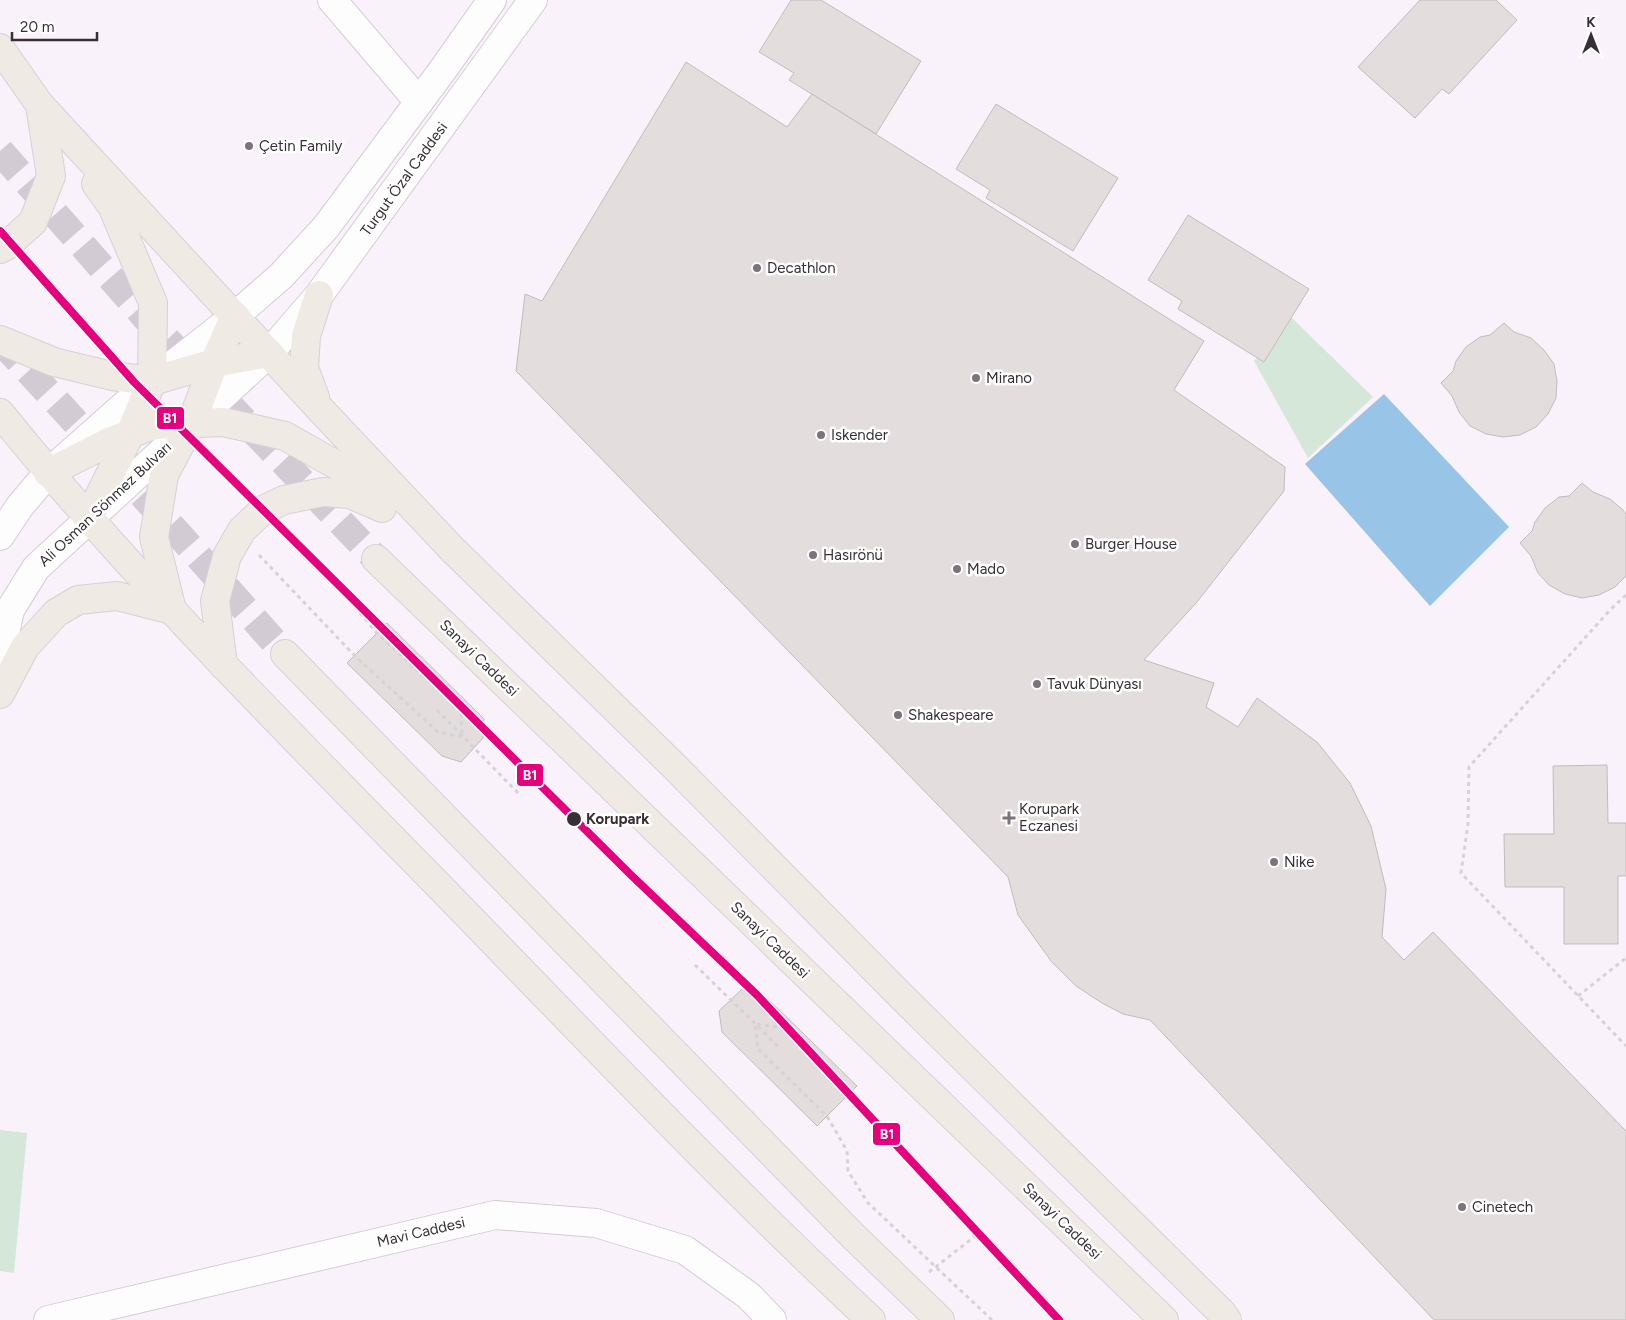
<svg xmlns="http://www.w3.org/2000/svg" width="1626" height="1320" font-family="Figtree,sans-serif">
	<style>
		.green { fill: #d5e7d8 }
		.water { fill: #98c4e7 }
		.building { fill: #e3dddd; stroke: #c1bcbc }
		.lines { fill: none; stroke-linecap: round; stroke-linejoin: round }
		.trunk-tunnel { stroke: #d3cbd3; stroke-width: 28; stroke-dasharray: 28 14; stroke-linecap: butt }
		.tertiary-casing { stroke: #d4cdd4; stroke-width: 30 }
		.secondary-casing { stroke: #d4cdd4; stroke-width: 30 }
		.trunk-casing { stroke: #d5d1d5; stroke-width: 30 }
		.path { stroke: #d5d3d5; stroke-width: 3; stroke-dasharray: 4 4; stroke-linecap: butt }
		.tertiary { stroke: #fefdfe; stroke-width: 28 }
		.secondary { stroke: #fefdfe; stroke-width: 28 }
		.trunk { stroke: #f0eae4; stroke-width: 28 }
		.metro-1-casing { stroke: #fff; stroke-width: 11 }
		.metro-1 { stroke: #e5007d; stroke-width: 8 }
		.poi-dot { fill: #7b747b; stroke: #fff; stroke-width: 2 }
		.stop-dot { fill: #363036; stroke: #fff; stroke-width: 2 }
		.labels { text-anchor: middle; stroke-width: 5; stroke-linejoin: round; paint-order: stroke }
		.poi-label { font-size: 15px; fill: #363036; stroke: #fff; text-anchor: start }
		.street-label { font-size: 15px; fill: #363036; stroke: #fff }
		.stop-label { font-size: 15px; font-weight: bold; fill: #363036; stroke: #fff; text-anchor: start }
		.line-badge { stroke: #fff; stroke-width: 2 }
		.badge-label { font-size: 14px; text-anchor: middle; font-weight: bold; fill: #fff }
	</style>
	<rect width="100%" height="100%" fill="#faf2fa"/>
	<g class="green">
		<path d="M 1292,318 L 1373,397 L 1308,458 L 1254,361 Z"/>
		<path d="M 0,1130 L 27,1133 L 14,1273 L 0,1271 Z"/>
	</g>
	<path class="water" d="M 1384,394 L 1509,527 L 1430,606 L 1305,464 Z"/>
	<g class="building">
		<path d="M 791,0 L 821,0 L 921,61 L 876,134 L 789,80 L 794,73 L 759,52 Z"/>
		<path d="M 1420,0 L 1496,0 L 1517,20 L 1449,94 L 1442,89 L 1415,118 L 1358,67 Z"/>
		<path d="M 686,62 L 787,127 L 812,94 L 1204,341 L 1174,390 L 1285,467 L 1284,491 L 1197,602 L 1144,660 L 1214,683 L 1206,707 L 1238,727 L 1257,698 L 1317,742 L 1350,783 L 1371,826 L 1386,889 L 1382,937 L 1404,960 L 1433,932 L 1626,1131 L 1626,1320 L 1434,1320 L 1150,1020 L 1123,1014 L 1102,1003 L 1076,986 L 1051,961 L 1018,915 L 1008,877 L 516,371 L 525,294 L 542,301 Z"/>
		<path d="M 996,104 L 1118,178 L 1073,251 L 986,198 L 990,190 L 956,169 Z"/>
		<path d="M 1188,215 L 1309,289 L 1264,362 L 1178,309 L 1182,301 L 1148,280 Z"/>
		<path d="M 1504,323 L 1514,332 L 1531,338 L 1544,350 L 1554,364 L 1557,381 L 1556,398 L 1548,414 L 1536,427 L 1520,435 L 1503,437 L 1486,434 L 1470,426 L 1459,412 L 1452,396 L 1441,383 L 1453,371 L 1456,361 L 1466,347 L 1480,337 L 1490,335 Z"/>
		<path d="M 1582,483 L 1593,492 L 1610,499 L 1623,510 L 1626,514 L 1626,576 L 1615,587 L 1599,595 L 1582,598 L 1565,594 L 1549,585 L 1538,573 L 1531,556 L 1520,543 L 1532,531 L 1535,522 L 1545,508 L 1559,497 L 1569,496 Z"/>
		<path d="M 387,623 L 484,719 L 483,738 L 461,762 L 442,756 L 347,663 Z"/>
		<path d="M 1607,765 L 1608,823 L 1626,823 L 1626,876 L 1618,876 L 1618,944 L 1564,944 L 1564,887 L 1505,887 L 1504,834 L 1554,834 L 1553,766 Z"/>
		<path d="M 743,988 L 760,991 L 857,1086 L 817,1126 L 722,1032 L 719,1011 Z"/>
	</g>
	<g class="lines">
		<g class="trunk-tunnel">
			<path d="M 0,151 L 146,318 L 376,559"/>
			<path d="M 0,340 L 182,538 L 285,654"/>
		</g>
		<defs>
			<g id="tertiary">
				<path d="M 332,0 L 419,102"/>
				<path d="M 48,1320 L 495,1215 L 596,1223 L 685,1250 L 749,1296 L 772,1320"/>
			</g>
			<g id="secondary">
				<path d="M 0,536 L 20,506 L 48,473 L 152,381 L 235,316 L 281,276 L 326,227 L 442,71 L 492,0"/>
				<path d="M 0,658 L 10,610 L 36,568 L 269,353 L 319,295 L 533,0"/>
			</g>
			<g id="trunk">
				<path d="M 0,48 L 40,105 L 319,408 L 452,549 L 673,765 L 901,996 L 1222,1313 L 1227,1320"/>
				<path d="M 0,249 L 6,246 L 33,222 L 51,176 L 40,105"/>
				<path d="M 0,340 L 54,362 L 112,376 L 152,381 L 214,363 L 269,353"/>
				<path d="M 315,397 L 304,368 L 306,336 L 319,295"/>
				<path d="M 0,413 C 137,582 291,735 443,890 C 584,1035 723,1182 871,1320"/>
				<path d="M 48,473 L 111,441 L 154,425 L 223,422 L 285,436 L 363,480 L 387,499"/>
				<path d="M 89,517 L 130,434 L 152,381 L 153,303 L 112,206 L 96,184"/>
				<path d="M 376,559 L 1164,1320"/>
				<path d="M 171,606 L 154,537 L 164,475 L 191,424 L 214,363 L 235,316"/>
				<path d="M 285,654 L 852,1235 L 940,1320"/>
				<path d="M 223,665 L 215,601 L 227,556 L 242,530 L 263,510 L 284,500 L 323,492 L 350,494 L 382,508"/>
				<path d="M 0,694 L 25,647 L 56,613 L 78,600 L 117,596 L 172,610"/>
			</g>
		</defs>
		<use href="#tertiary" class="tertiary-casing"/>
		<use href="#secondary" class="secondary-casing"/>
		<use href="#trunk" class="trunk-casing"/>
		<g class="path">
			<path d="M 259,555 L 355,656 L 438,732 L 462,737 L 461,710 L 377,633 L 289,529"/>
			<path d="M 1626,595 L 1610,610 L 1469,767 L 1468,824 L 1461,873 L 1626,1046"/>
			<path d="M 437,710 L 521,796"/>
			<path d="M 695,965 L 781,1049"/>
			<path d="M 1578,996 L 1626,958"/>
			<path d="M 929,1272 L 978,1234"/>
			<path d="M 992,1320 L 868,1203 L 848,1171 L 847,1151 L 827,1116 L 758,1049 L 755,1024 L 780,1027 L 1060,1320"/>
		</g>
		<use href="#tertiary" class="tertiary"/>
		<use href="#secondary" class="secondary"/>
		<use href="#trunk" class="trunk"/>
		<defs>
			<path id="metro-1" d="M 0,231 L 134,382 L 631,875 L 757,995 L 1059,1320"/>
		</defs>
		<use href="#metro-1" class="metro-1-casing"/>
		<use href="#metro-1" class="metro-1"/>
	</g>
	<g class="poi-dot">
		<circle cx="249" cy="146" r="5"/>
		<circle cx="757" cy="268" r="5"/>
		<circle cx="976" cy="378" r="5"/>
		<circle cx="821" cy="435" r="5"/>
		<circle cx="1075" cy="544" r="5"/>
		<circle cx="813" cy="555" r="5"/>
		<circle cx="957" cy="569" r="5"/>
		<circle cx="1037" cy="684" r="5"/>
		<circle cx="898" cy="715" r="5"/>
		<path d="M1006.5 810.5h5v5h5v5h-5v5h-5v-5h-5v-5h5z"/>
		<circle cx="1274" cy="862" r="5"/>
		<circle cx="1462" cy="1207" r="5"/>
	</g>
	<circle class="stop-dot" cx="574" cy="819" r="8"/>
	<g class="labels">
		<g class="poi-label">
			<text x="259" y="151">Çetin Family</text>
			<text x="767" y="273">Decathlon</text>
			<text x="986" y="383">Mirano</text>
			<text x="831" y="440">Iskender</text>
			<text x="1085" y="549">Burger House</text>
			<text x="823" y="560">Hasırönü</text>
			<text x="967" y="574">Mado</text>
			<text x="1047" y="689">Tavuk Dünyası</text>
			<text x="908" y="720">Shakespeare</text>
			<text x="1019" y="814">Korupark<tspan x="1019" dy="17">Eczanesi</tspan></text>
			<text x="1284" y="867">Nike</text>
			<text x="1472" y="1212">Cinetech</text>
		</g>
		<g class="street-label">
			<text transform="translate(404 179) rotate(-54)" y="5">Turgut Özal Caddesi</text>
			<text transform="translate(105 504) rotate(-43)" y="5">Ali Osman Sönmez Bulvarı</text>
			<text transform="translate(479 658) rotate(44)" y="5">Sanayi Caddesi</text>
			<text transform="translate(770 940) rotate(44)" y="5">Sanayi Caddesi</text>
			<text transform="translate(1062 1221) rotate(44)" y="5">Sanayi Caddesi</text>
			<text transform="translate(421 1232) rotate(-13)" y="5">Mavi Caddesi</text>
		</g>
		<g class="stop-label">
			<text x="586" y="824">Korupark</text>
		</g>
	</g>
	<g class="line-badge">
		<rect x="156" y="406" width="29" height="24" rx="5" fill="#e5007d"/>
		<rect x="516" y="763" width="28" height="24" rx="5" fill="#e5007d"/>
		<rect x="872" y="1122" width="29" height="24" rx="5" fill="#e5007d"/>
	</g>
	<g class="badge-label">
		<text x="170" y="423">B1</text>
		<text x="530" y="780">B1</text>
		<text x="887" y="1139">B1</text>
	</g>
	<g transform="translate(1591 35)" stroke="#ffffff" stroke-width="4" paint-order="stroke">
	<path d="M0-4L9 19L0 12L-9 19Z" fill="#363036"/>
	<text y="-8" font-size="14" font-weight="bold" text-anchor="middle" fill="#363036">K</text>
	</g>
	<path d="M12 32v8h85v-8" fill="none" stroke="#363036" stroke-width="2.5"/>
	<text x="20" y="32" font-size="15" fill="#363036" stroke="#ffffff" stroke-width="4" paint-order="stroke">20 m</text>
</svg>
